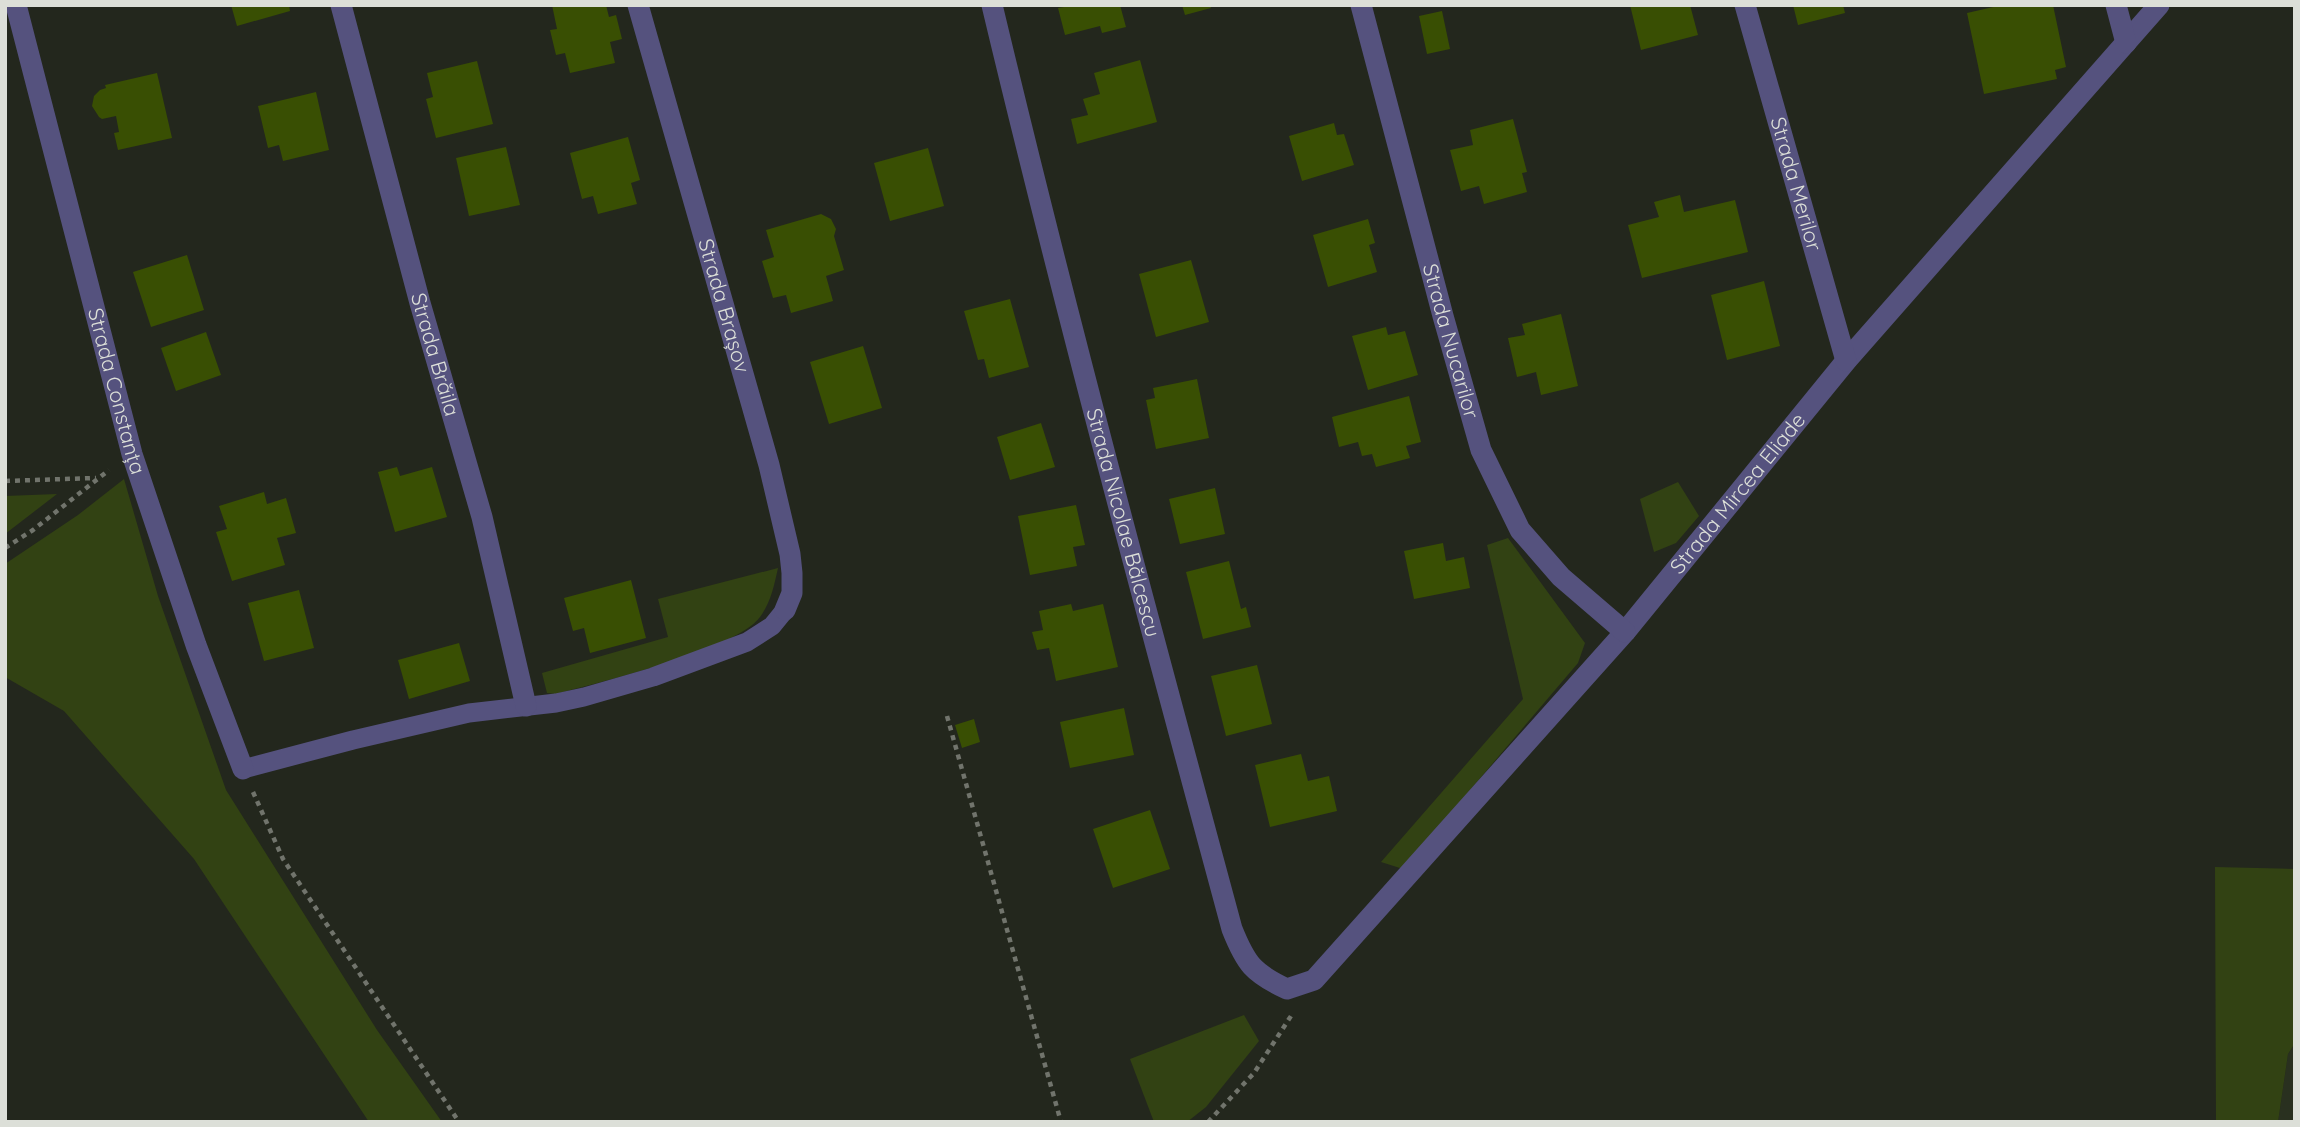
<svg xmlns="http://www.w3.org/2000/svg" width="2300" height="1127" font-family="Quicksand,sans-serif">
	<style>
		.built { fill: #29301f }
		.green { fill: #324213 }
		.building { fill: #394f03 }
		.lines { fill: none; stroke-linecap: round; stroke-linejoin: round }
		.path { stroke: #71746c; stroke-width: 4.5; stroke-dasharray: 5 5; stroke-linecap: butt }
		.lane { stroke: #55527e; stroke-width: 19 }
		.street { stroke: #55527e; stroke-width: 21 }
		.labels { text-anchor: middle; stroke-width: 7; stroke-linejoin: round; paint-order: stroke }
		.street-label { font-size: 21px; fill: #dcdfd8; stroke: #23271d }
	</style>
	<rect width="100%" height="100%" fill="#23271d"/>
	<path class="built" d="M 2295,1043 L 2295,1122 L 2278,1122 L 2288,1054 Z"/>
	<g class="green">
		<path d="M 124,479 L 158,596 L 226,790 L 377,1030 L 442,1122 L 369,1122 L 194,859 L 64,711 L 5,677 L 5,564 L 78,515 Z"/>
		<path d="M 1678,482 L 1699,516 L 1676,543 L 1654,552 L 1640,499 Z"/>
		<path d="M 57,494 L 5,534 L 5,496 Z"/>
		<path d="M 1508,538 L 1585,643 L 1578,663 L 1403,869 L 1381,862 L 1523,699 L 1487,545 Z"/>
		<path d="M 778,568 C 774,586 771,602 760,617 C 736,650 600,682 556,694 L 547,693 L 542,673 L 668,637 L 658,599 Z"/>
		<path d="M 2215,867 L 2295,869 L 2295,1043 L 2288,1054 L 2278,1122 L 2216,1122 Z"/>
		<path d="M 1244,1015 L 1259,1041 L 1206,1107 L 1187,1122 L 1154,1122 L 1130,1059 Z"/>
	</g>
	<g class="building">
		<path d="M 231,5 L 289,5 L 290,11 L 237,26 Z"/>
		<path d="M 552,5 L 606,5 L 609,17 L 616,15 L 622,39 L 610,42 L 615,63 L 570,73 L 565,53 L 556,55 L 550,30 L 557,29 Z"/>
		<path d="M 1064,5 L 1120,5 L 1126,27 L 1102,33 L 1100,26 L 1065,35 L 1058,8 L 1064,7 Z"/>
		<path d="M 1182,5 L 1210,5 L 1211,8 L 1185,15 Z"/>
		<path d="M 1630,5 L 1690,5 L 1698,35 L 1641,50 Z"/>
		<path d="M 1793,5 L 1843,5 L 1845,13 L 1798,25 Z"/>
		<path d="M 2002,5 L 2053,5 L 2066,67 L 2055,70 L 2057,79 L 1984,94 L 1967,13 Z"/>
		<path d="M 1442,11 L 1450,49 L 1427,54 L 1419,16 Z"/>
		<path d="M 1140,60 L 1157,122 L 1077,144 L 1071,119 L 1088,115 L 1083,99 L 1100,94 L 1094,73 Z"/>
		<path d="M 477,61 L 493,124 L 436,138 L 426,99 L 433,97 L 427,73 Z"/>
		<path d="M 157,73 L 172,138 L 118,150 L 114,133 L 119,132 L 116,116 L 102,119 L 99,117 L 92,106 L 94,96 L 100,90 L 106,88 L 105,85 Z"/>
		<path d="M 316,92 L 329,150 L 283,161 L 279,145 L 268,148 L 258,106 Z"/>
		<path d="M 1513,119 L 1527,172 L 1522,173 L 1527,192 L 1484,204 L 1479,186 L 1461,191 L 1450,150 L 1473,145 L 1470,130 Z"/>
		<path d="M 1334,123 L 1337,135 L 1344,134 L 1354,165 L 1302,181 L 1289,136 Z"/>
		<path d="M 628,137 L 640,180 L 631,183 L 637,204 L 598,214 L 593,196 L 582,199 L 570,153 Z"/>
		<path d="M 506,147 L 520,205 L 469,216 L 456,158 Z"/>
		<path d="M 928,148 L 944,206 L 890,221 L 874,163 Z"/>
		<path d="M 1680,195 L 1684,212 L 1735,200 L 1748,252 L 1642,278 L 1628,225 L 1659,217 L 1654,202 Z"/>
		<path d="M 821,214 L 831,219 L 836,229 L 834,236 L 844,270 L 826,276 L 833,301 L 791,313 L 786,295 L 773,298 L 762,261 L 774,257 L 766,230 Z"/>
		<path d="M 1368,219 L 1375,243 L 1369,245 L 1377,272 L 1328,287 L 1313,235 Z"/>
		<path d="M 187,255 L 204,310 L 151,327 L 133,272 Z"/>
		<path d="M 1191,260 L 1209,322 L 1156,337 L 1139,274 Z"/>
		<path d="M 1764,281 L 1780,346 L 1727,360 L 1711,295 Z"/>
		<path d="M 1010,299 L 1029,367 L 989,378 L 984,359 L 978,360 L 964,311 Z"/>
		<path d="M 1561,314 L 1578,386 L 1541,395 L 1536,372 L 1517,377 L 1508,338 L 1525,335 L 1522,324 Z"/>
		<path d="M 1386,327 L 1388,335 L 1405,331 L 1418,375 L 1368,390 L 1352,336 Z"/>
		<path d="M 206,332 L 221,375 L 176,391 L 161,348 Z"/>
		<path d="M 863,346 L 882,408 L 829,424 L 810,362 Z"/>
		<path d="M 1197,379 L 1209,438 L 1156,449 L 1146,400 L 1155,398 L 1153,388 Z"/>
		<path d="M 1409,396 L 1421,442 L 1406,446 L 1410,458 L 1376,467 L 1372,454 L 1362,456 L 1358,442 L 1339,447 L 1332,417 Z"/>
		<path d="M 1041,423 L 1055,467 L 1010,480 L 997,437 Z"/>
		<path d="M 397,467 L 400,476 L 432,467 L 447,517 L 395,532 L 378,472 Z"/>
		<path d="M 1215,488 L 1225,534 L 1180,544 L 1169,499 Z"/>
		<path d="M 264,492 L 267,504 L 286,498 L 296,533 L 277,538 L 285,565 L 232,581 L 216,532 L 227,529 L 219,506 Z"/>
		<path d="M 1076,505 L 1085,545 L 1073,547 L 1077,566 L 1030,575 L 1018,516 Z"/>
		<path d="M 1443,543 L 1446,561 L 1464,557 L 1470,588 L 1414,599 L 1404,551 Z"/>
		<path d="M 1229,561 L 1241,609 L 1246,607 L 1251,627 L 1203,639 L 1186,572 Z"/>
		<path d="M 631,580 L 646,638 L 590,653 L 584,628 L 573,631 L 564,598 Z"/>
		<path d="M 299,590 L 314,648 L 264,661 L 248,603 Z"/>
		<path d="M 1071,604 L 1073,611 L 1103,604 L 1118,667 L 1056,681 L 1049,648 L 1037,650 L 1032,632 L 1043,630 L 1039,611 Z"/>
		<path d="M 459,643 L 470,681 L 409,699 L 398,660 Z"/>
		<path d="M 1257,665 L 1272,724 L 1226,736 L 1211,676 Z"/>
		<path d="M 1124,708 L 1134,755 L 1070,768 L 1060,722 Z"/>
		<path d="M 974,719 L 980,742 L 962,748 L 955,725 Z"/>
		<path d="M 1301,754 L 1308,781 L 1329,776 L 1337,811 L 1270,827 L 1255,765 Z"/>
		<path d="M 1150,810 L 1170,869 L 1113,888 L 1093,829 Z"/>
	</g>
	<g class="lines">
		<g class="path">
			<path d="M 5,481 L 96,478"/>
			<path d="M 5,548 L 33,530 L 109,470"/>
			<path d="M 947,716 L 1061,1122"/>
			<path d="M 253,792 L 283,859 L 459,1122"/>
			<path d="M 1208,1122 L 1254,1073 L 1291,1016"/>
		</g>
		<path class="lane" d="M 243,769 L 353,740 L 469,713 L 556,703 L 584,697 L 653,677 L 747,642 L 772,626 L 785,610"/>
		<g class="street">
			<path id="s1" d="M 16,5 L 132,454 L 196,645 L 243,769"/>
			<path id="s2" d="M 341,5 L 420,303 L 482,517 L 526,706"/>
			<path id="s3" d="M 638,5 L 769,465 L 790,554 L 792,573 L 792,593 L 785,610"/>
			<path id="s4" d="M 992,5 C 1066,315 1149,622 1232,929 C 1246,964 1253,973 1287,989 L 1314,980 L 1625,632 L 1846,361 L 2159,5"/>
			<path id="s5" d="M 1361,5 L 1443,316 L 1481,450 L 1520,530 L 1561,577 L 1625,632"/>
			<path id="s6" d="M 1745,5 L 1846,361"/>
			<path d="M 2116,5 L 2126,43"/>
		</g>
	</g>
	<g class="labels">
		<g class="street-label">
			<text dy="7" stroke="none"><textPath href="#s6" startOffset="186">Strada Merilor</textPath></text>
			<text dy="7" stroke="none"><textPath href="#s3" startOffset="313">Strada Brașov</textPath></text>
			<text dy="7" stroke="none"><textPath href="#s5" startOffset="348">Strada Nucarilor</textPath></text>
			<text dy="7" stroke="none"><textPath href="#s2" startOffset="362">Strada Brăila</textPath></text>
			<text dy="7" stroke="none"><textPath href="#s1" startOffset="399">Strada Constanța</textPath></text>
			<text dy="7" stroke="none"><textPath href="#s4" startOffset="1713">Strada Mircea Eliade</textPath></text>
			<text dy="7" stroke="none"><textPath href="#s4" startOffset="534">Strada Nicolae Bălcescu</textPath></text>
		</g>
	</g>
	<rect width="2300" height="1127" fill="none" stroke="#dcdfd8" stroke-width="14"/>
</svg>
